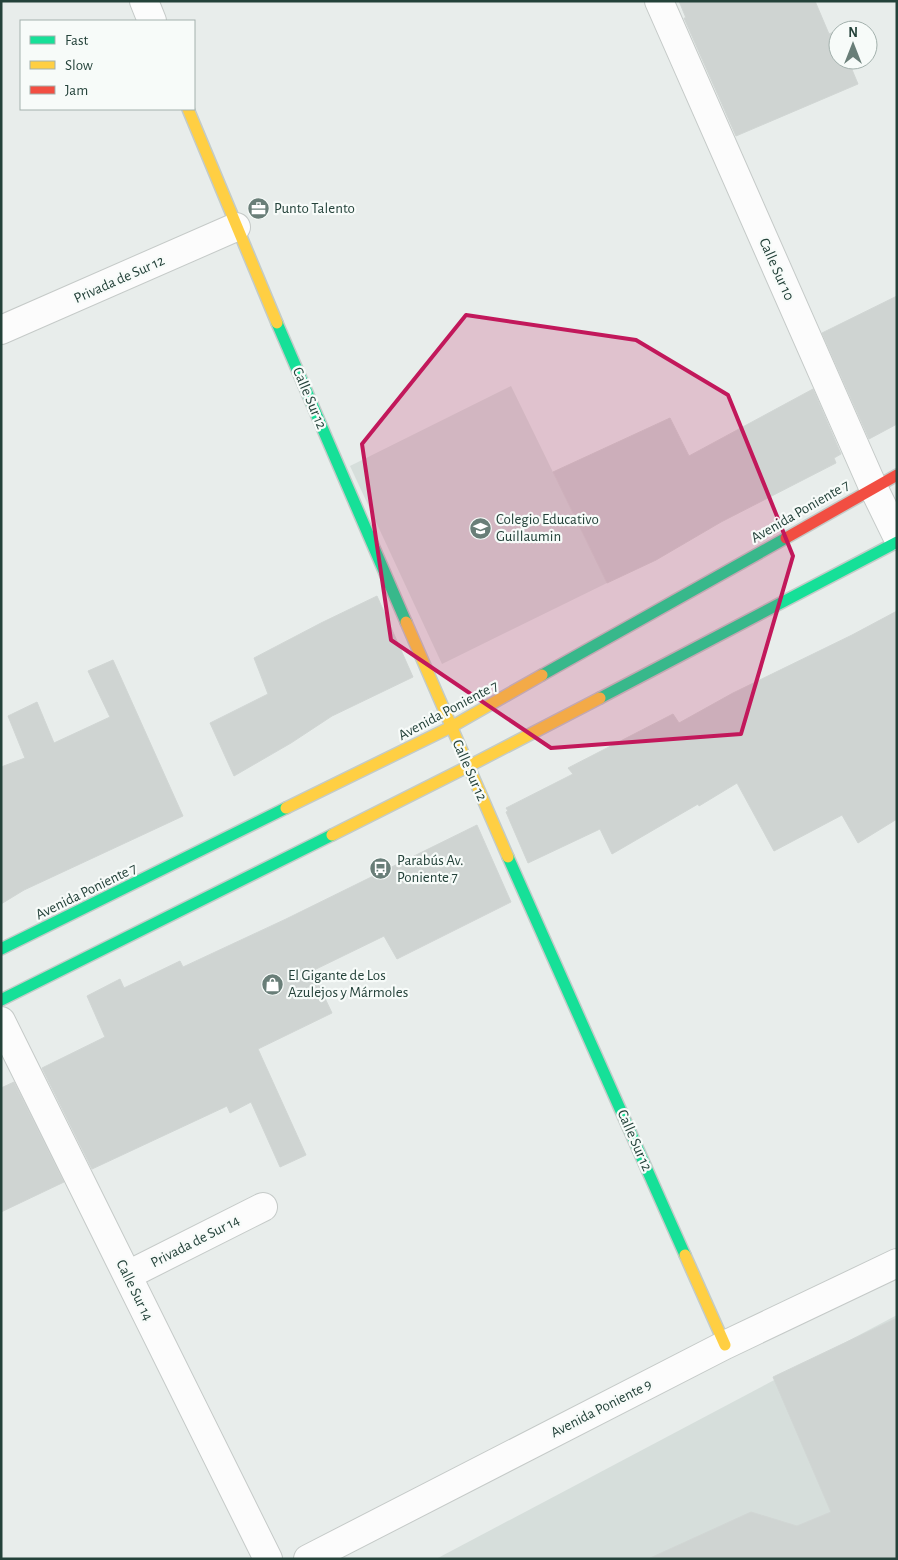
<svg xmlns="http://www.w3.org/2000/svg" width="898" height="1560" font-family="'Alegreya Sans',sans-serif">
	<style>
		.built { fill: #d6dedb }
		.building { fill: #cfd4d2; stroke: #d1d6d4 }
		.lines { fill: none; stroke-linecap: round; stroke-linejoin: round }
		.street-casing { stroke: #c5cac8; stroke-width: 30 }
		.fast-casing { stroke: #c3cbc8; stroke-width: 14 }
		.slow-casing { stroke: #c3cbc8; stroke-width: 14 }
		.jam-casing { stroke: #c3cbc8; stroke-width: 14 }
		.street { stroke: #fcfcfc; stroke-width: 28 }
		.fast { stroke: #16e098; stroke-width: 11 }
		.slow { stroke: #ffcf43; stroke-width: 11 }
		.jam { stroke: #f24e42; stroke-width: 11 }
		.marked { fill: #c2185b; fill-opacity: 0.2; stroke: #c2185b; stroke-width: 4; stroke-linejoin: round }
		.labels { text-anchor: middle; stroke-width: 4.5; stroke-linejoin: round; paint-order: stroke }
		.poi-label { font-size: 15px; fill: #24423a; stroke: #f7fbf9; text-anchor: start }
		.street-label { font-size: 15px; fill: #24423a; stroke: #f7fbf9 }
	</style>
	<rect width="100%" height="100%" fill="#e8edeb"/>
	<g class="built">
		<path d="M 511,386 L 607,583 L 442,664 L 350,466 Z"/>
		<path d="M 897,1315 L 897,1559 L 436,1559 Z"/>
	</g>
	<g class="building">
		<path d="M 679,1 L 815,1 L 829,34 L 838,30 L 838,60 L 848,60 L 858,84 L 736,136 L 684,18 L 686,18 Z"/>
		<path d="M 897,296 L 897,424 L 869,439 L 822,333 Z"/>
		<path d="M 813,389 L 841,454 L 834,458 L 836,463 L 721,522 L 656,560 L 607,583 L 553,472 L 670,418 L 689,456 Z"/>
		<path d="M 377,596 L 413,677 L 332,716 L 291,743 L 234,776 L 210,723 L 268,694 L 254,658 L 321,623 Z"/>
		<path d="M 897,611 L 897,819 L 858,843 L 842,815 L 774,851 L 737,783 L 699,806 L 698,804 L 612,854 L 600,829 L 528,863 L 506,812 L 508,811 L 506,808 L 573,774 L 568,768 L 673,714 L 679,723 L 733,693 L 852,635 Z"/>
		<path d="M 113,660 L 183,816 L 24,890 L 1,904 L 1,767 L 25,758 L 8,716 L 37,702 L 54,743 L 110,717 L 88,671 Z"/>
		<path d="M 477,825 L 511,902 L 397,959 L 384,936 L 312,971 L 332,1013 L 258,1049 L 306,1155 L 280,1167 L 251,1102 L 230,1113 L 227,1106 L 92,1169 L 42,1068 L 105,1037 L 87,996 L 120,979 L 124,988 L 180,961 L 183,967 L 286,919 Z"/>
		<path d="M 14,1082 L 64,1182 L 1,1212 L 1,1088 Z"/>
		<path d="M 897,1318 L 897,1559 L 648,1559 L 751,1512 L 797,1526 L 831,1512 L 773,1377 Z"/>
	</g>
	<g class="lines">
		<defs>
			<g id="street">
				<path d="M 144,1 L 152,21"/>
				<path d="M 659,1 L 873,487 L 897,536"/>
				<path d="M 1,330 L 236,227"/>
				<path d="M 1,1021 L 268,1559"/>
				<path d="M 128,1275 L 263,1207"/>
				<path d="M 308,1559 L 725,1345 L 897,1263"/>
			</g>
			<g id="fast">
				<path d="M 277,323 L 406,622"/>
				<path d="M 542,675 L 786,538"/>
				<path d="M 600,698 L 897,542"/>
				<path d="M 508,857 L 685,1255"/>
				<path d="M 1,949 L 286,808"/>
				<path d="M 1,1000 L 332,835"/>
			</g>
			<g id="slow">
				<path d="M 188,109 L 277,323"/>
				<path d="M 406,622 L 508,857"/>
				<path d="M 286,808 L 451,727 L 542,675"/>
				<path d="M 332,835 L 469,766 L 600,698"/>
				<path d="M 685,1255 L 725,1345"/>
			</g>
			<path id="jam" d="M 786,538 L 897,475"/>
		</defs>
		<use href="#street" class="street-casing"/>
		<use href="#fast" class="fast-casing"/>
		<use href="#slow" class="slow-casing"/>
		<use href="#jam" class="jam-casing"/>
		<use href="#street" class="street"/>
		<use href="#fast" class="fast"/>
		<use href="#slow" class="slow"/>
		<use href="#jam" class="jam"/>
	</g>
	<path class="marked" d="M 466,315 L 636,340 L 728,395 L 793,556 L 741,734 L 551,748 L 391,640 L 362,444 Z"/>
	<defs>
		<symbol id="office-disc" viewBox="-11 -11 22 22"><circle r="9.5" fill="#697e78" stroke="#f7fbf9"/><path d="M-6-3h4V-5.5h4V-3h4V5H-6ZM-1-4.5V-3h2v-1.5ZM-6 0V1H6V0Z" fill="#fff"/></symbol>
		<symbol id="school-disc" viewBox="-11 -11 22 22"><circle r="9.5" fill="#697e78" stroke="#f7fbf9"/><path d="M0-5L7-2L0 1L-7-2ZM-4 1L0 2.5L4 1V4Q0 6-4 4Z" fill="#fff"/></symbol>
		<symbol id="bus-disc" viewBox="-11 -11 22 22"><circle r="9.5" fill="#697e78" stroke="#f7fbf9"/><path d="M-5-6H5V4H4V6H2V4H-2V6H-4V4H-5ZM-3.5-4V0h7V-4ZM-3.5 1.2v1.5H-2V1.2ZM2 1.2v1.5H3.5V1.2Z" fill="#fff"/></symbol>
		<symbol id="shop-disc" viewBox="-11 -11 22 22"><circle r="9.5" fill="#697e78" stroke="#f7fbf9"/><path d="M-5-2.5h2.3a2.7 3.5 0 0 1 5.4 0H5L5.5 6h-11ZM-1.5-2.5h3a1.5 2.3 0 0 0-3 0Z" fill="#fff"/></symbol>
	</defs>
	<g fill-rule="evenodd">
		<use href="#office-disc" x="246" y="196" width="25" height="25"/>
		<use href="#school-disc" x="468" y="516" width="25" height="25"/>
		<use href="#bus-disc" x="368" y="856" width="25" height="25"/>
		<use href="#shop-disc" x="260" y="972" width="25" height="25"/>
	</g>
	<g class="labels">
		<g class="poi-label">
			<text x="274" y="213">Punto Talento</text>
			<text x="496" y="524">Colegio Educativo<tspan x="496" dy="17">Guillaumin</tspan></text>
			<text x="397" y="865">Parabús Av.<tspan x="397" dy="17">Poniente 7</tspan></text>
			<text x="288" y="980">El Gigante de Los<tspan x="288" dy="17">Azulejos y Mármoles</tspan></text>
		</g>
		<g class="street-label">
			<text transform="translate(777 269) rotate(66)" y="5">Calle Sur 10</text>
			<text transform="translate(119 279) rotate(-24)" y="5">Privada de Sur 12</text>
			<text transform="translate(310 398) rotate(67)" y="5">Calle Sur 12</text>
			<text transform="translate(800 511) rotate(-30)" y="5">Avenida Poniente 7</text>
			<text transform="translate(448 710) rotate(-28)" y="5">Avenida Poniente 7</text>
			<text transform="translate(470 770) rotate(66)" y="5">Calle Sur 12</text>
			<text transform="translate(86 891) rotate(-26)" y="5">Avenida Poniente 7</text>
			<text transform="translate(635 1140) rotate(66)" y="5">Calle Sur 12</text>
			<text transform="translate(195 1241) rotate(-27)" y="5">Privada de Sur 14</text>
			<text transform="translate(135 1290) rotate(64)" y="5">Calle Sur 14</text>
			<text transform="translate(601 1408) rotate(-27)" y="5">Avenida Poniente 9</text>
		</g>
	</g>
	<rect width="898" height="1560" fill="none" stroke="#24423a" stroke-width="5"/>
	<rect x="20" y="20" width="175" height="90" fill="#f7fbf9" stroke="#a3b1ad"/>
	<rect x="30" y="36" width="25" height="8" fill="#16e098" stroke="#a3b1ad"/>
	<text x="65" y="45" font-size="15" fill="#24423a">Fast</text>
	<rect x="30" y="61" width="25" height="8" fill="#ffcf43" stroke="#a3b1ad"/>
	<text x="65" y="70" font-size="15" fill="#24423a">Slow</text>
	<rect x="30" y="86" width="25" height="8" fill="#f24e42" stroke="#a3b1ad"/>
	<text x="65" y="95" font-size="15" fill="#24423a">Jam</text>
	<g transform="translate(853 45)"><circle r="24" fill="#f7fbf9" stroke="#a3b1ad"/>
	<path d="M0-4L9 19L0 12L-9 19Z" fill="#697e78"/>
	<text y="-8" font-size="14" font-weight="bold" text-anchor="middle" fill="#24423a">N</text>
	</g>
</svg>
